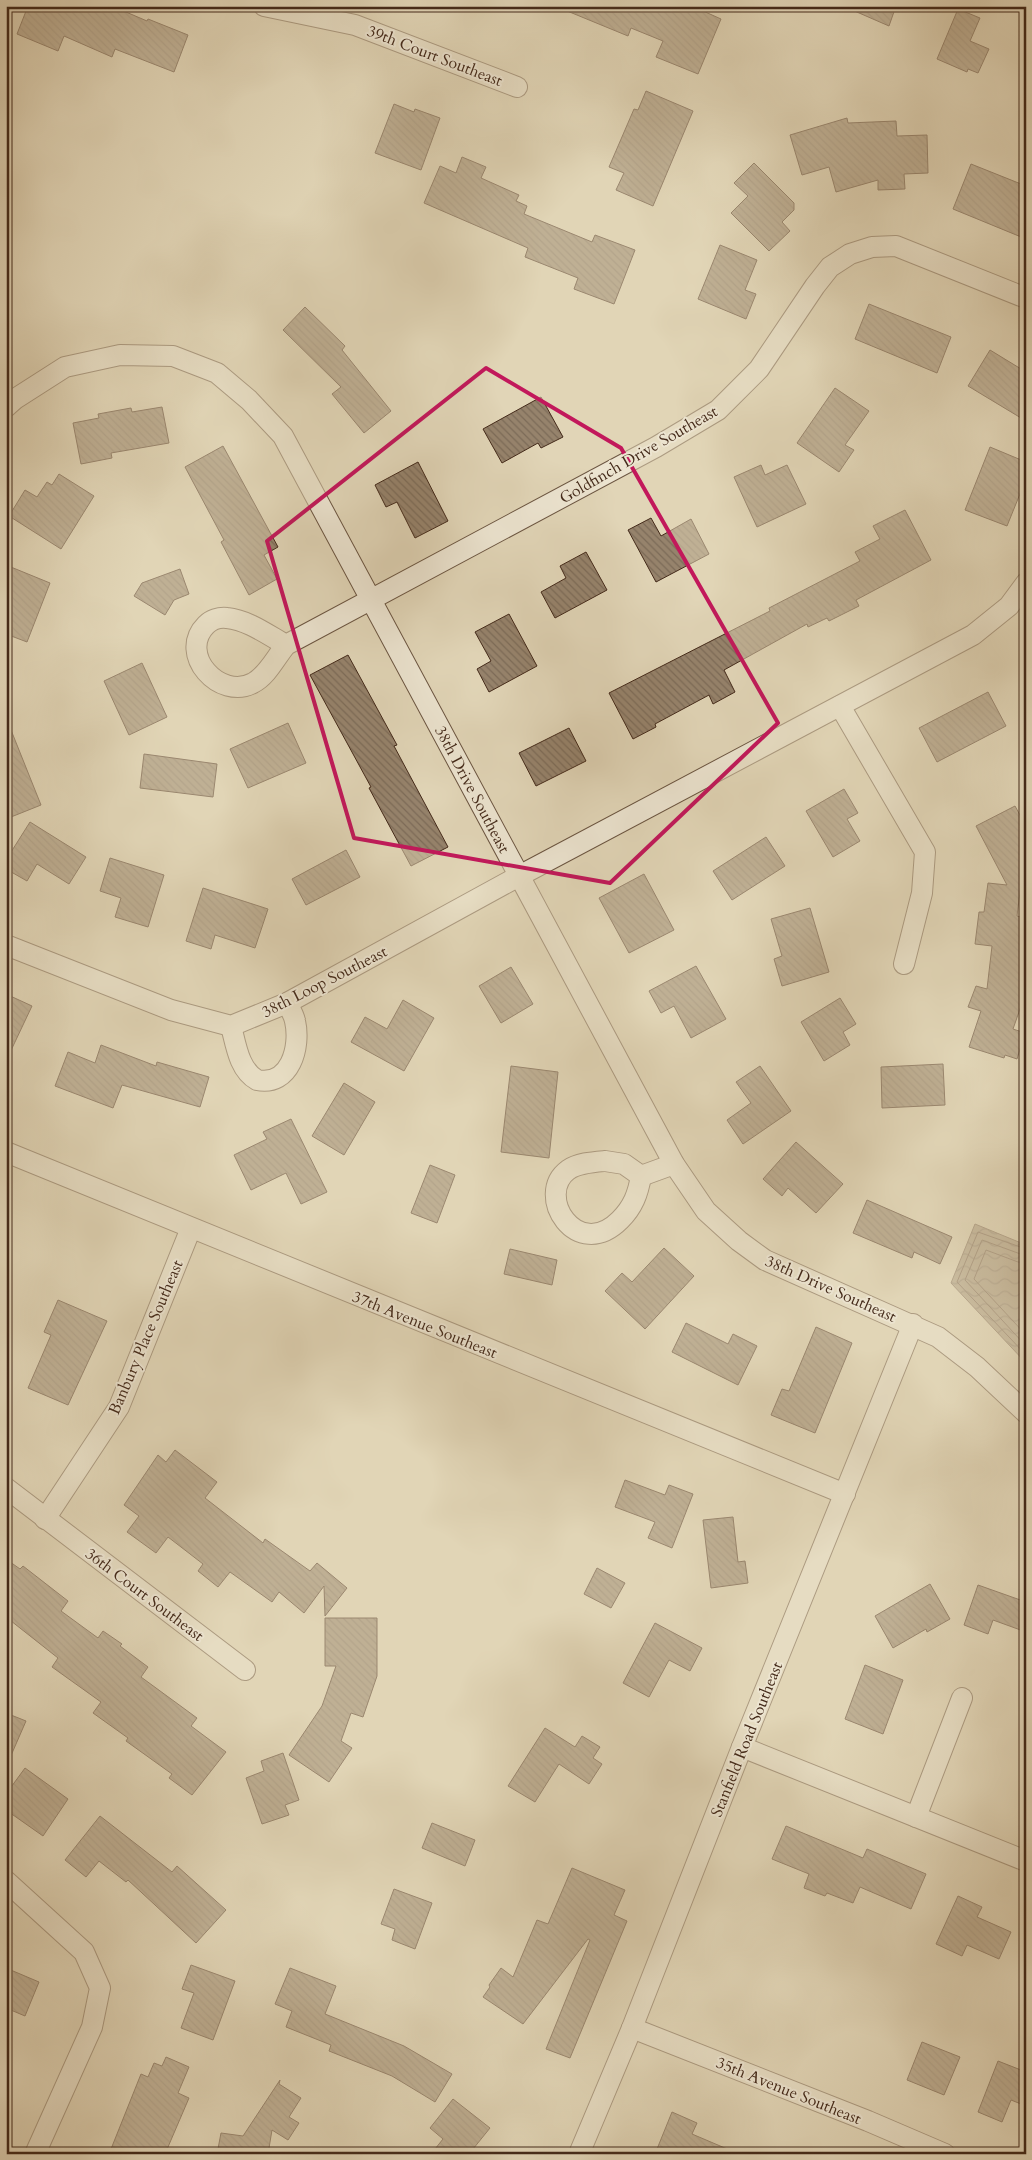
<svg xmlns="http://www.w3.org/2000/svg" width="1032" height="2160" font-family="Cardo,serif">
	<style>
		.water { fill: url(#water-waves); stroke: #826e58 }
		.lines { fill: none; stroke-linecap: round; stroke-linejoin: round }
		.shore { stroke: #78624e; stroke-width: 1 }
		.building { fill: url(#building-back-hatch); stroke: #442a1a }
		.minor-casing { stroke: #6b5541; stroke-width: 22 }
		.minor { stroke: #ece4d0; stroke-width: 20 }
		.marked { fill: none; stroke: #c2185b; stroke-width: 4; stroke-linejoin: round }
		.labels { text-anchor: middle; stroke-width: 4; stroke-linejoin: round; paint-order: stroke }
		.street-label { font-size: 16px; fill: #442a1a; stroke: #ece4d0 }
	</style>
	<defs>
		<pattern id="water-waves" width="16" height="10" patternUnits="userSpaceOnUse" patternTransform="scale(1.25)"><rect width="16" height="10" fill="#ac9b82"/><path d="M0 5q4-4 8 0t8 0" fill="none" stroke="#8e7f6a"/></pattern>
		<pattern id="building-back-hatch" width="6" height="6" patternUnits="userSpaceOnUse" patternTransform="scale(1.25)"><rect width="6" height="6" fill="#96836c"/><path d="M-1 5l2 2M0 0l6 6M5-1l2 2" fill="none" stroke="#7c6b58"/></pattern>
	</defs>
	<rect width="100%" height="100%" fill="#e1d5b7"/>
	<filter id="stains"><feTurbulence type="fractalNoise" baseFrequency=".004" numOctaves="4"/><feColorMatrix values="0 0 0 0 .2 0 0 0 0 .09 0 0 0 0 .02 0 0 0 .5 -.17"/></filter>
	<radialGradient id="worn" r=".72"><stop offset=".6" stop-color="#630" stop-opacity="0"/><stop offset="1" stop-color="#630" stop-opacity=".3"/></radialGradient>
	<path class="water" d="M 975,1224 L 1026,1245 L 1026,1363 L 951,1283 Z"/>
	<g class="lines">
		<g class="shore">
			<path d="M 1026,1249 L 978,1232 L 957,1282 L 1026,1355"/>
			<path d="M 1026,1256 L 982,1240 L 965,1280 L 1026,1346"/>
			<path d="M 1026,1263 L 1018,1262 L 986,1250 L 974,1279 L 1026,1335"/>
		</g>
	</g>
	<g class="building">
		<path d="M 28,6 L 112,6 L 147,21 L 148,19 L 188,35 L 174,72 L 115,49 L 112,57 L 64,36 L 58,51 L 17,34 Z"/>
		<path d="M 555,6 L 692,6 L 721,19 L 698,74 L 656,57 L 663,41 L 631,28 L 628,36 Z"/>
		<path d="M 843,6 L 896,6 L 889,26 Z"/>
		<path d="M 958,9 L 980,18 L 970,41 L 989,49 L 978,73 L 968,69 L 967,72 L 937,59 Z"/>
		<path d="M 646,91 L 693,111 L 653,206 L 616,190 L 624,173 L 609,167 L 634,109 L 638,110 Z"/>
		<path d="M 394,104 L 414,112 L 415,109 L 440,118 L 421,170 L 375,153 Z"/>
		<path d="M 847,118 L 848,123 L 896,121 L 897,136 L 927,135 L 928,173 L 904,174 L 905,189 L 878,190 L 878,180 L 836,192 L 829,167 L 802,175 L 790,135 Z"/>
		<path d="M 462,157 L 486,167 L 481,178 L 519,195 L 516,201 L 527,206 L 524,214 L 592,242 L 595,235 L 635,250 L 614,304 L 574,289 L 578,278 L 525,257 L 528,248 L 424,203 L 440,166 L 456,173 Z"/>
		<path d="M 754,163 L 794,203 L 794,210 L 782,222 L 790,231 L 769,251 L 731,213 L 748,196 L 734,183 Z"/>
		<path d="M 971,164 L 1026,186 L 1026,239 L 953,209 Z"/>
		<path d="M 720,245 L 757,260 L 745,290 L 756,294 L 746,319 L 698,299 Z"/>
		<path d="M 869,304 L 951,337 L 937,373 L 855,339 Z"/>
		<path d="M 305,307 L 345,346 L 342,350 L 391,411 L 364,433 L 332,394 L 341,387 L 283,330 Z"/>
		<path d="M 990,350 L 1026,372 L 1026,421 L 968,386 Z"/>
		<path d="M 835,388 L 869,411 L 845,445 L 854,450 L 839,472 L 797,443 Z"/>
		<path d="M 541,397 L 563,437 L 541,448 L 538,443 L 502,463 L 483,429 Z"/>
		<path d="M 162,407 L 169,443 L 111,453 L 112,458 L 81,464 L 73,423 L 99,418 L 98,414 L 131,408 L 132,412 Z"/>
		<path d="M 223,446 L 278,547 L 264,555 L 277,579 L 249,595 L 221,542 L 224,540 L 185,467 Z"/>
		<path d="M 990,447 L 1026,462 L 1026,479 L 1007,526 L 965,510 Z"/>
		<path d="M 418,462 L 448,521 L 415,538 L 397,502 L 386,507 L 375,485 Z"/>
		<path d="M 761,465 L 765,475 L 787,465 L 806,504 L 757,527 L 734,477 Z"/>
		<path d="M 59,474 L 94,496 L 61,549 L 9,516 L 25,490 L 37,497 L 47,482 L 52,485 Z"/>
		<path d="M 905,510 L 931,560 L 856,600 L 859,606 L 829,621 L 827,618 L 808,627 L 807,624 L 724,670 L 735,692 L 713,704 L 709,695 L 655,724 L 656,727 L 633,739 L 609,693 L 770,611 L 769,608 L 860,561 L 855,552 L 880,539 L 873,526 Z"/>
		<path d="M 651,518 L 661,536 L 691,519 L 709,554 L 656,582 L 628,530 Z"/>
		<path d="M 586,552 L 607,590 L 555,618 L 541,592 L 566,578 L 560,566 Z"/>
		<path d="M 6,565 L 50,583 L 27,642 L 6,634 Z"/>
		<path d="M 180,569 L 189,594 L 174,600 L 165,615 L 134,596 L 142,583 Z"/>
		<path d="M 509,614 L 537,666 L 489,692 L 477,669 L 491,661 L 475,632 Z"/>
		<path d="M 348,655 L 397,745 L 394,746 L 448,847 L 411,866 L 369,788 L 371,787 L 310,675 Z"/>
		<path d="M 142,663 L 167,717 L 129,735 L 104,681 Z"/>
		<path d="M 988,692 L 1006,726 L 937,762 L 919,728 Z"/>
		<path d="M 7,720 L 41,805 L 6,819 L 6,721 Z"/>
		<path d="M 288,723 L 306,763 L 248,788 L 230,749 Z"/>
		<path d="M 569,728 L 586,761 L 536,786 L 519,753 Z"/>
		<path d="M 144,754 L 217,764 L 213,797 L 140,788 Z"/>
		<path d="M 844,789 L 858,813 L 847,819 L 860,841 L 833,857 L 806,811 Z"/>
		<path d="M 1015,806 L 1026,826 L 1026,867 L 1023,868 L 1017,916 L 1024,918 L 1021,946 L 1026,947 L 1026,992 L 1013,1029 L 1025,1033 L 1017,1059 L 1005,1055 L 1004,1058 L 969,1047 L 981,1011 L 968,1007 L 976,986 L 987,989 L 992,946 L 975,944 L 979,912 L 984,912 L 988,883 L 1007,885 L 976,826 Z"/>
		<path d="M 30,822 L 86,857 L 69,884 L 37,864 L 27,881 L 6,869 L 6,860 Z"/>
		<path d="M 766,837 L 785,866 L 732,900 L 713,871 Z"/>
		<path d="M 346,850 L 360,877 L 306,905 L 292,879 Z"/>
		<path d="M 110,858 L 164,875 L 148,927 L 115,917 L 121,898 L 100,891 Z"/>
		<path d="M 644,874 L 674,930 L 629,953 L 599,898 Z"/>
		<path d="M 203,888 L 268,909 L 255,948 L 215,935 L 211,949 L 186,941 Z"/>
		<path d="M 810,908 L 829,972 L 782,986 L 774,959 L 782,956 L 771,919 Z"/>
		<path d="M 696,966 L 726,1019 L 691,1038 L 674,1006 L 661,1013 L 649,991 Z"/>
		<path d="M 511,967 L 533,1004 L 501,1023 L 479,986 Z"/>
		<path d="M 6,994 L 32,1006 L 6,1061 Z"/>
		<path d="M 840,998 L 856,1024 L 843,1032 L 850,1045 L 824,1061 L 801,1022 Z"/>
		<path d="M 403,1000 L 434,1018 L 404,1071 L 351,1042 L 365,1017 L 387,1029 Z"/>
		<path d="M 101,1045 L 156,1066 L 157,1062 L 209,1077 L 200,1107 L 122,1085 L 113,1108 L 55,1086 L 68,1052 L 95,1063 Z"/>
		<path d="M 943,1064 L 945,1105 L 882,1108 L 881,1067 Z"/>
		<path d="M 511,1066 L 558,1072 L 549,1158 L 501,1152 Z"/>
		<path d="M 760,1066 L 791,1111 L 743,1144 L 727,1120 L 751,1103 L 736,1082 Z"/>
		<path d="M 344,1083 L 375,1102 L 344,1155 L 312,1136 Z"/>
		<path d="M 291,1119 L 327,1192 L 301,1204 L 286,1173 L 251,1190 L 234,1155 L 267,1139 L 263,1132 Z"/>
		<path d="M 796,1142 L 843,1184 L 816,1213 L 788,1188 L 782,1196 L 763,1179 Z"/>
		<path d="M 430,1165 L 455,1175 L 437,1223 L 411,1213 Z"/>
		<path d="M 867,1200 L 952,1237 L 940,1264 L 914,1252 L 912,1258 L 853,1233 Z"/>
		<path d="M 664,1248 L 694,1276 L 645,1329 L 605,1291 L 622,1273 L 632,1282 Z"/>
		<path d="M 510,1249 L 557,1260 L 552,1285 L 504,1274 Z"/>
		<path d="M 58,1300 L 107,1321 L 68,1405 L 28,1388 L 51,1335 L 44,1332 Z"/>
		<path d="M 686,1323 L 728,1344 L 733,1334 L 757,1346 L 738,1385 L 672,1352 Z"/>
		<path d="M 816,1327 L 852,1343 L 815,1433 L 771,1415 L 782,1389 L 789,1391 Z"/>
		<path d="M 175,1450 L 217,1482 L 205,1498 L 263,1543 L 265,1539 L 310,1571 L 317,1563 L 347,1588 L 325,1616 L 324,1586 L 304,1613 L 279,1592 L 272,1602 L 230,1572 L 218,1587 L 198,1571 L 203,1564 L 168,1537 L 156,1553 L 127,1532 L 139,1516 L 124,1505 L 158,1455 L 166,1462 Z"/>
		<path d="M 625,1480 L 665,1495 L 669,1485 L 693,1494 L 672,1548 L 648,1538 L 655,1522 L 615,1507 Z"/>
		<path d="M 733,1517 L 738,1562 L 745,1561 L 748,1583 L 711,1588 L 703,1520 Z"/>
		<path d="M 6,1559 L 20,1569 L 23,1566 L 68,1601 L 61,1611 L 98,1638 L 103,1631 L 122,1644 L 120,1646 L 148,1667 L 141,1677 L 197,1718 L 191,1726 L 226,1752 L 192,1795 L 169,1778 L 172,1774 L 126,1741 L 128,1738 L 93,1713 L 101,1702 L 52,1667 L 58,1658 L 6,1617 Z"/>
		<path d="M 597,1568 L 625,1583 L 611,1608 L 584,1594 Z"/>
		<path d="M 930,1584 L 950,1619 L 927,1632 L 926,1629 L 893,1648 L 875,1616 Z"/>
		<path d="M 978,1585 L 1026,1602 L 1026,1632 L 993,1620 L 988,1634 L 964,1625 Z"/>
		<path d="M 325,1618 L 377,1618 L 377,1676 L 363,1717 L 351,1713 L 341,1741 L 352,1748 L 329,1782 L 289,1755 L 322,1706 L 336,1666 L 325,1666 Z"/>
		<path d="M 655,1623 L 702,1648 L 690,1671 L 669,1660 L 649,1697 L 623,1683 Z"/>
		<path d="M 865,1665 L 903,1680 L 883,1734 L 845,1719 Z"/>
		<path d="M 6,1713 L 26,1721 L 6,1767 Z"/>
		<path d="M 545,1728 L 575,1747 L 582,1736 L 600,1747 L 593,1758 L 602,1764 L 589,1784 L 559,1764 L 535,1802 L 508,1786 Z"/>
		<path d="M 283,1753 L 299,1800 L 285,1805 L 289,1815 L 262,1824 L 246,1778 L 264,1771 L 261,1761 Z"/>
		<path d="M 25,1768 L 68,1799 L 43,1836 L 6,1810 L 6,1794 Z"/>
		<path d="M 100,1816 L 172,1872 L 177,1866 L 226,1910 L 196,1943 L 128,1880 L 126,1882 L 99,1861 L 86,1877 L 65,1860 Z"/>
		<path d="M 432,1823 L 475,1840 L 465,1866 L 422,1848 Z"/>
		<path d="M 786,1826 L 863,1858 L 867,1849 L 926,1874 L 911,1909 L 860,1887 L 853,1903 L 827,1893 L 825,1896 L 804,1888 L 809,1874 L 772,1859 Z"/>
		<path d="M 572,1868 L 625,1890 L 614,1915 L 627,1921 L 570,2058 L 546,2049 L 590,1940 L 588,1939 L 523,2024 L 483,1997 L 490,1987 L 489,1985 L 501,1968 L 513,1977 L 537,1920 L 548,1924 Z"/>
		<path d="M 394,1889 L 432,1903 L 415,1949 L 392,1940 L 395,1929 L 381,1924 Z"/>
		<path d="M 958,1896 L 982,1907 L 977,1917 L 1011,1932 L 999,1959 L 967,1945 L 962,1956 L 936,1944 Z"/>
		<path d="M 191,1965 L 235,1981 L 213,2040 L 181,2028 L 194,1993 L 182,1989 Z"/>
		<path d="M 6,1968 L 39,1982 L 25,2016 L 6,2008 Z"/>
		<path d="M 290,1968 L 336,1986 L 325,2014 L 404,2046 L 452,2074 L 435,2102 L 392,2076 L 329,2051 L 331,2045 L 286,2027 L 292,2011 L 275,2004 Z"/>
		<path d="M 922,2042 L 960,2057 L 944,2095 L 907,2080 Z"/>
		<path d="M 166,2057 L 189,2067 L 178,2093 L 189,2098 L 165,2154 L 109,2154 L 141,2074 L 148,2077 L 154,2063 L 162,2066 Z"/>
		<path d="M 998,2061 L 1026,2072 L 1026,2106 L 1011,2100 L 1002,2122 L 978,2112 Z"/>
		<path d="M 280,2080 L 279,2084 L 301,2098 L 289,2117 L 299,2123 L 288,2140 L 272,2130 L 268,2154 L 217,2154 L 221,2133 L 243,2136 Z"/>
		<path d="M 453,2099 L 490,2128 L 469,2154 L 431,2154 L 443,2139 L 430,2128 Z"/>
		<path d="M 672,2112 L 697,2123 L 692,2134 L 739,2154 L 669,2154 L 657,2149 Z"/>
	</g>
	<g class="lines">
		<defs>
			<g id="minor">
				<path d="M 264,6 L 355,25 L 517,87"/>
				<path d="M 6,407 L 15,399 L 65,367 L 120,355 L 173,356 L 217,373 L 249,400 L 283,436 L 674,1164 L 706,1211 L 739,1241 L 765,1260 L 938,1337 L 977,1367 L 1026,1413"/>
				<path d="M 286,645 C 268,635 248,620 227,618 C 219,617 211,620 206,625 C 177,654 220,701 253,683 C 267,676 276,657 286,645 L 656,447 L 718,410 L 759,369 L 815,286 L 830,267 L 850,254 L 872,247 L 896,246 L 1026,298"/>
				<path d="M 840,706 L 925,852 L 922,893 L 904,964"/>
				<path d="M 6,945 L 171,1010 L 231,1026 L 287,1003 L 519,876 L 973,635 L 1009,606 L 1026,583"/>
				<path d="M 231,1026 C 236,1045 239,1070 257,1080 C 290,1087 301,1047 295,1021 C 294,1015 290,1009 287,1003"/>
				<path d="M 6,1152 L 845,1494"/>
				<path d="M 605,1161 L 624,1164 L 641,1176 C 638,1194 633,1207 620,1220 C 577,1263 534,1195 568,1170 C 578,1163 593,1162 605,1161 Z"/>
				<path d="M 641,1176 L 674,1164"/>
				<path d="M 6,1488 L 245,1670"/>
				<path d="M 45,1519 L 119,1407 L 191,1228"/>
				<path d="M 742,1747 L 1026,1861"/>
				<path d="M 916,1817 L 962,1698"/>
				<path d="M 6,1881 L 84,1952 L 100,1988 L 92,2027 L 35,2154"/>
				<path d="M 632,2028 L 868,2121 L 945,2154"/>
				<path d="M 579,2154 L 632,2028 L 742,1747 L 913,1324"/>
			</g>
		</defs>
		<use href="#minor" class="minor-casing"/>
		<use href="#minor" class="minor"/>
	</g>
	<path d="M0 0H1032V2160H0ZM 486,368 L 621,448 L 778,723 L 610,883 L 354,838 L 267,541 Z" fill="#e1d5b7" fill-opacity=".55" fill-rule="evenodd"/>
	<path class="marked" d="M 486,368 L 621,448 L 778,723 L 610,883 L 354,838 L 267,541 Z"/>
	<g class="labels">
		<g class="street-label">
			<text transform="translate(435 55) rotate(21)" y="6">39th Court Southeast</text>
			<text transform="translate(638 454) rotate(-30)" y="6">Goldfinch Drive Southeast</text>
			<text transform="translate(473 789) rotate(62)" y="6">38th Drive Southeast</text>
			<text transform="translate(324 981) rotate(-27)" y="6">38th Loop Southeast</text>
			<text transform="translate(831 1288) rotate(24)" y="6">38th Drive Southeast</text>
			<text transform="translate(425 1324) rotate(22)" y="6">37th Avenue Southeast</text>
			<text transform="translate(145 1337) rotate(-67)" y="6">Banbury Place Southeast</text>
			<text transform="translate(145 1594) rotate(37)" y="6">36th Court Southeast</text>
			<text transform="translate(746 1739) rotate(-68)" y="6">Stanfield Road Southeast</text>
			<text transform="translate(789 2090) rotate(22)" y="6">35th Avenue Southeast</text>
		</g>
	</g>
	<rect width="1032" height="2160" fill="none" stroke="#e1d5b7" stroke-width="25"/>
	<rect x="8" y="8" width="1017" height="2145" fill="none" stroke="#442a1a" stroke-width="2.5"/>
	<rect x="12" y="12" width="1007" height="2135" fill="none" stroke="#442a1a"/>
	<rect width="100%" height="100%" filter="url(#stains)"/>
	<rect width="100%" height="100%" fill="url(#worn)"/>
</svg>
